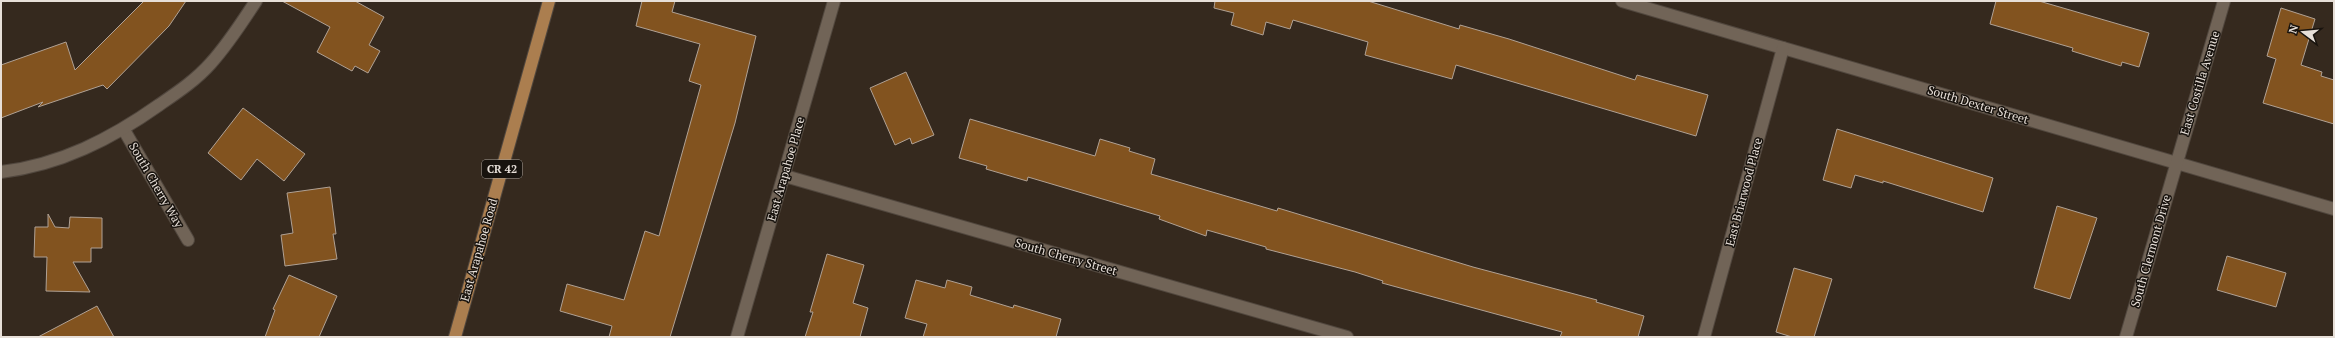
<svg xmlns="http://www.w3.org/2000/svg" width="2335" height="338" font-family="'PT Serif',serif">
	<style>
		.building { fill: #82531f; stroke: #b0a194 }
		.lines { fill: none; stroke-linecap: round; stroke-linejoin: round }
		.street-casing { stroke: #51473e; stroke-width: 14 }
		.primary-casing { stroke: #51473e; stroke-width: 14 }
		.street { stroke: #716457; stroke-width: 12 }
		.primary { stroke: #ab7e4f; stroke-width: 12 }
		.labels { text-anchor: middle; stroke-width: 3; stroke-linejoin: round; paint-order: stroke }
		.shield { fill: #18130e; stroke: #a9a29b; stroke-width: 1 }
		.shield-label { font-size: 11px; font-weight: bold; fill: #e7dfd8 }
		.street-label { font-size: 12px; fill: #e7dfd8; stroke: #18130e }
	</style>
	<rect width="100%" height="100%" fill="#35291e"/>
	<g class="building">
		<path d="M 144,1 L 186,1 L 169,26 L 107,89 L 103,85 L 38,107 L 43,102 L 1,118 L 1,65 L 66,42 L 75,70 Z"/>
		<path d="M 282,1 L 355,1 L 384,17 L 369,45 L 380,51 L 368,73 L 355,66 L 352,71 L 317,52 L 330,27 Z"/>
		<path d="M 642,1 L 675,1 L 672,12 L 756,36 L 735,123 L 670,337 L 609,337 L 612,326 L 560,311 L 567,284 L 624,300 L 645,231 L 659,236 L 701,85 L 689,81 L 700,44 L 636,26 Z"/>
		<path d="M 1215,1 L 1368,1 L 1459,29 L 1460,25 L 1509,39 L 1635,80 L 1637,75 L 1708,95 L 1696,136 L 1456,65 L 1452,79 L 1365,55 L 1368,42 L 1293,20 L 1290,29 L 1266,22 L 1263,35 L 1231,25 L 1234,13 L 1214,8 Z"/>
		<path d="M 1996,1 L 2039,1 L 2149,33 L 2139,67 L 2122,62 L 2121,66 L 2072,51 L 2073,48 L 1990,24 Z"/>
		<path d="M 2281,8 L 2315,19 L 2301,65 L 2322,72 L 2321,76 L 2334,80 L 2334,124 L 2263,103 L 2276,59 L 2267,56 Z"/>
		<path d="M 906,72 L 934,135 L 912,144 L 910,138 L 895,145 L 870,88 Z"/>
		<path d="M 243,108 L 305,154 L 284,181 L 257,159 L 241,180 L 208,153 Z"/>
		<path d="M 970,119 L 1095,156 L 1100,139 L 1130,148 L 1129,151 L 1155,159 L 1151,174 L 1277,211 L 1278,208 L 1473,267 L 1597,300 L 1596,302 L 1644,316 L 1638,337 L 1560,337 L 1562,332 L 1382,283 L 1383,281 L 1355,272 L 1266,249 L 1266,247 L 1207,230 L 1206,236 L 1159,219 L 1160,216 L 1028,177 L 1027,181 L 986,169 L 987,166 L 959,158 Z"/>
		<path d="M 1837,129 L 1993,178 L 1983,212 L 1883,181 L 1883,183 L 1855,175 L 1851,188 L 1823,180 Z"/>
		<path d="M 330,187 L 336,234 L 333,234 L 337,259 L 285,266 L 281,235 L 293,233 L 287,193 Z"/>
		<path d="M 2057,206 L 2097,218 L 2070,299 L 2034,288 Z"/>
		<path d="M 48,214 L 55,227 L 69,228 L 70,217 L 102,218 L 102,248 L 91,248 L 91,262 L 73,262 L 90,292 L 46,291 L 47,257 L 34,257 L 35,227 L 48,227 Z"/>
		<path d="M 827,254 L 864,265 L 853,303 L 868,308 L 860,337 L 805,337 L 813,312 L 810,312 Z"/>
		<path d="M 2227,256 L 2286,273 L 2276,307 L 2217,290 Z"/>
		<path d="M 1794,268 L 1832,279 L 1814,337 L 1792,337 L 1776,332 Z"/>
		<path d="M 289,275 L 337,296 L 319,337 L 265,337 L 275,310 L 273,309 Z"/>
		<path d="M 916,280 L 945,288 L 947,280 L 972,287 L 970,295 L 1013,308 L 1014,305 L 1061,319 L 1056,337 L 923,337 L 927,324 L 905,318 Z"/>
		<path d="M 97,306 L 114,337 L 38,337 Z"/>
	</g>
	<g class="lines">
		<defs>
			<g id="street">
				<path d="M 1622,1 L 2334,209"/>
				<path d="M 124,130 L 188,240"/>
				<path d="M 1,172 C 60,165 111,139 159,105 C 178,92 196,80 211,63 C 229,43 242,22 256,1"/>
				<path d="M 785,176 L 1347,337"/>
				<path d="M 737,337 L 834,1"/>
				<path d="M 1704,337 L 1783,48"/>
				<path d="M 2126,337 L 2224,1"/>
			</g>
			<path id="primary" d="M 455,337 L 549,1"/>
		</defs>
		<use href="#street" class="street-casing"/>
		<use href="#primary" class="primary-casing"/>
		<use href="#street" class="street"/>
		<use href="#primary" class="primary"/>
	</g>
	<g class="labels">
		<rect class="shield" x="482" y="160" width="40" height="18" rx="3"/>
		<g class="shield-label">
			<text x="502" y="173">CR 42</text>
		</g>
		<g class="street-label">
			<text transform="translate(2200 83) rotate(-73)" y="4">East Costilla Avenue</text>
			<text transform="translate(1978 105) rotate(17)" y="4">South Dexter Street</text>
			<text transform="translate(786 169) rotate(-74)" y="4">East Arapahoe Place</text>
			<text transform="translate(156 185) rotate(60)" y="4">South Cherry Way</text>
			<text transform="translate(1744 192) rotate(-75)" y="4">East Briarwood Place</text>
			<text transform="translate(479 250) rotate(-74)" y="4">East Arapahoe Road</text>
			<text transform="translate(2151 251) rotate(-74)" y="4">South Clermont Drive</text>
			<text transform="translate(1066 257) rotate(16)" y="4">South Cherry Street</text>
		</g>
	</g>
	<rect width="2335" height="338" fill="none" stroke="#e7dfd8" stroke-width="4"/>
	<g transform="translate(2303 32) rotate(286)" stroke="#18130e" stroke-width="3" paint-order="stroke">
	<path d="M0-3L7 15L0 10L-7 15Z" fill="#e7dfd8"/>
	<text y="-6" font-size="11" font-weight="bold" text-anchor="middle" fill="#e7dfd8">N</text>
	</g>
</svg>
